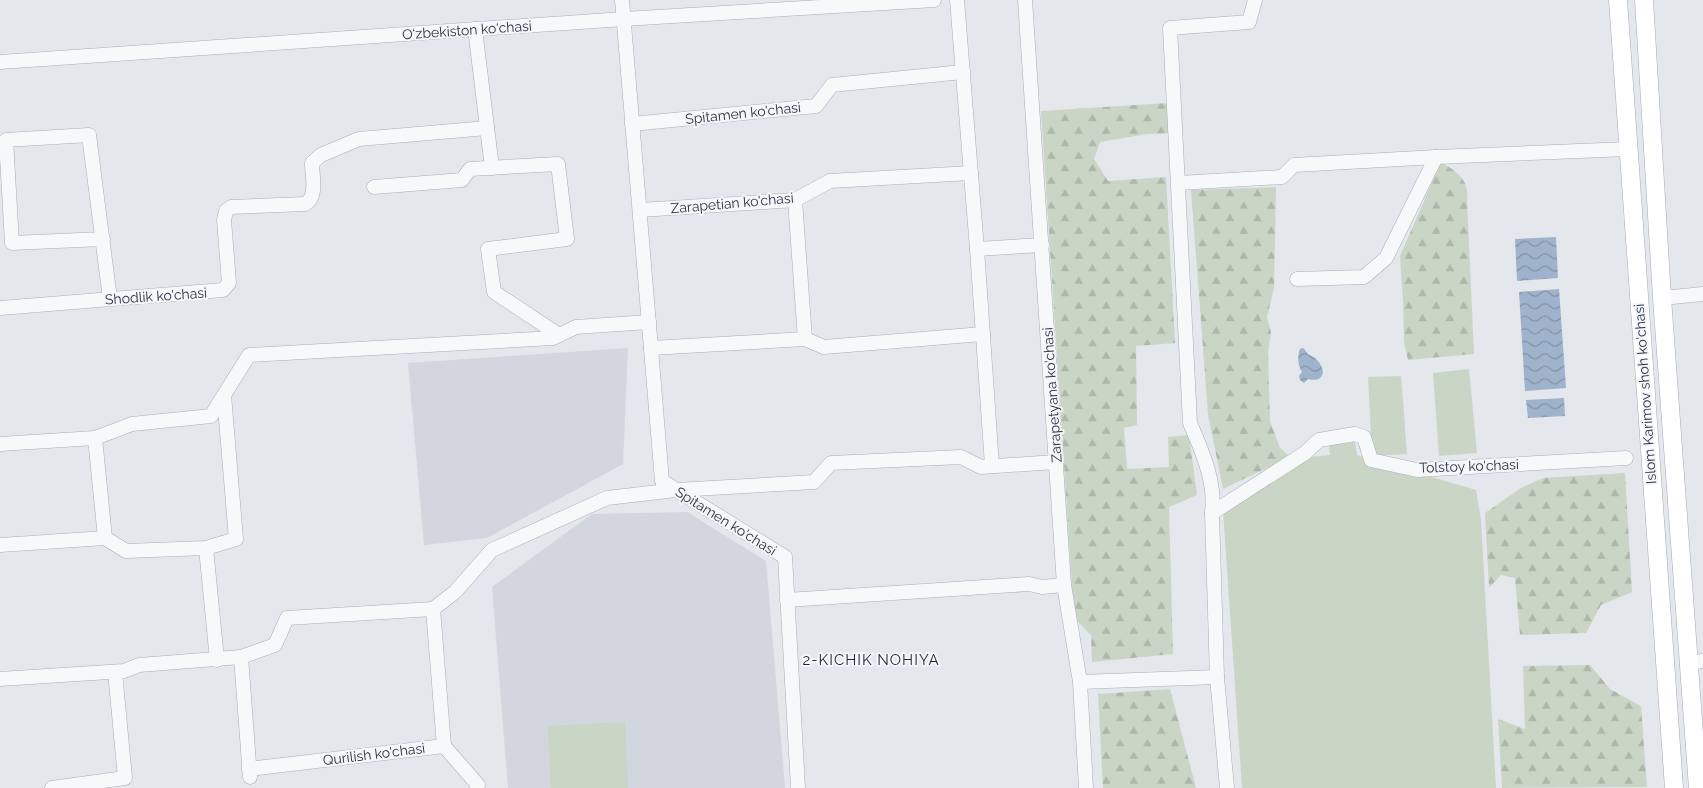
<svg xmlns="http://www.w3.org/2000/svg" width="1703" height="788" font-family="Raleway,sans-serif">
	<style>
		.built { fill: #d2d6de }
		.grass { fill: #c9d6c5 }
		.forest { fill: url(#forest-firs) }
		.water { fill: url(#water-waves) }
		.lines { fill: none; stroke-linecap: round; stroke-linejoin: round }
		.minor-casing { stroke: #a9aeb7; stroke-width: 15 }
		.major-casing { stroke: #a3abb8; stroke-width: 19 }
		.minor { stroke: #f7f8fa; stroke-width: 14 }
		.major { stroke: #fff; stroke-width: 18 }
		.labels { text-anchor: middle; stroke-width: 4; stroke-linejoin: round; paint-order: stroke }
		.street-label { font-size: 14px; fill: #2b3445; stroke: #f4f6f9 }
		.neighbourhood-label { font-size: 15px; letter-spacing: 1px; fill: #1d2536; stroke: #f4f6f9 }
	</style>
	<defs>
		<pattern id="forest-firs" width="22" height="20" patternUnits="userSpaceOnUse" patternTransform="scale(1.25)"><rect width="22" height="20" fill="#c9d6c5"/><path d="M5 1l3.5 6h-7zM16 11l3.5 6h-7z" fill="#adb8ab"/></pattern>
		<pattern id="water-waves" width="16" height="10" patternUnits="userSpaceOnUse" patternTransform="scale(1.25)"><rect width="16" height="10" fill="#9fb4cc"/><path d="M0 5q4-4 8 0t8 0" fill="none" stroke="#8293a7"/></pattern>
	</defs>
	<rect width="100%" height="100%" fill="#e4e7ec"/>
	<g class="built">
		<path d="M 628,348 L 623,464 L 487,538 L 424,545 L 408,363 Z"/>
		<path d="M 687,512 L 766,561 L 785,788 L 508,788 L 492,587 L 592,514 Z"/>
	</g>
	<g class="grass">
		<path d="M 1469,369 L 1477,453 L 1439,456 L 1433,373 Z"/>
		<path d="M 1401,376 L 1407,454 L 1372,456 L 1368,377 Z"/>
		<path d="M 1355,442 L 1357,455 L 1476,490 L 1481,520 L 1496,788 L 1242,788 L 1223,511 L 1310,457 L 1330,455 L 1329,444 Z"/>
		<path d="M 625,722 L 628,788 L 551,788 L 548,726 Z"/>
	</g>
	<g class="forest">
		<path d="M 1168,103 L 1171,133 L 1147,134 L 1100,142 L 1094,159 L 1108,181 L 1166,177 L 1175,343 L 1136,346 L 1137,425 L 1124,428 L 1127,469 L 1169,467 L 1168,437 L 1189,435 L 1197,495 L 1169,507 L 1173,654 L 1092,662 L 1091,635 L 1074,618 L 1041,111 Z"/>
		<path d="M 1441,162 C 1456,171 1470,180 1467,200 L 1474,354 L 1408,360 L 1404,342 L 1403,301 L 1400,256 Z"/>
		<path d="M 1276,187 L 1274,288 L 1267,317 L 1271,332 L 1268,352 L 1270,421 L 1280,448 L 1290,457 L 1223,489 L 1208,414 L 1191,190 Z"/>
		<path d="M 1625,473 L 1632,592 L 1601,605 L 1586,633 L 1520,635 L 1515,578 L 1501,575 L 1489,588 L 1485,513 L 1521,488 L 1543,478 Z"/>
		<path d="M 1590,665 L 1610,689 L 1641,706 L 1647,787 L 1502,788 L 1498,719 L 1525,729 L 1523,666 Z"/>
		<path d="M 1170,689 L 1196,788 L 1103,788 L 1098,694 Z"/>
	</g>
	<g class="water">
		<path d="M 1556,237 L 1558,278 L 1517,281 L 1515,239 Z"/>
		<path d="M 1559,289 L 1566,388 L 1525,391 L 1519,292 Z"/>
		<path d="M 1303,348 C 1305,349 1306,352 1308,354 C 1311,356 1315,357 1318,361 C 1327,372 1323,383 1308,379 L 1304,383 L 1300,380 L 1299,376 L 1302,372 C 1298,366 1297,355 1300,349 Z"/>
		<path d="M 1564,398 L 1565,416 L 1528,418 L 1526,400 Z"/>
	</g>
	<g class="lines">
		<defs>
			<g id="minor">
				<path d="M 622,0 L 662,481 L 785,557 L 798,788"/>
				<path d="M 957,0 L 977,249 L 992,466"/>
				<path d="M 1025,0 L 1064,585 L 1080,682 L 1086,788"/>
				<path d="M 475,29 L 492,168"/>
				<path d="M 0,62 L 624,19 L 934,0"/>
				<path d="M 632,124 L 816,106 L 832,85 L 963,72"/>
				<path d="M 1179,183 L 1282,177 L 1294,165 L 1436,157 L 1628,149"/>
				<path d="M 374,187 L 462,180 L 470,169 L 558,164 L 567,239 L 488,249 L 494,292 L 559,335"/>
				<path d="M 795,200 L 805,339"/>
				<path d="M 640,210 L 795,200 L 830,181 L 971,173"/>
				<path d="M 103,239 L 12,243 L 6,140 L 89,135 L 110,299"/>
				<path d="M 977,249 L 1042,245"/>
				<path d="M 1297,279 L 1364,277 L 1386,258 L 1436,157"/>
				<path d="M 1662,298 L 1703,294"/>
				<path d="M 0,308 L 223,290 L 229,283 L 224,220 L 226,211 L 231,207 L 305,204 C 318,197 312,176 312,163 L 321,155 L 359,139 L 487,128"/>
				<path d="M 651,348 L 805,339 L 824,347 L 983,334"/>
				<path d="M 95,438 L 105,538"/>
				<path d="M 0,444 L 95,438 L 132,424 L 211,416 L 224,395"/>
				<path d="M 1212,513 L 1305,453 L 1319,440 L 1355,434 L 1364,437 L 1371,460 L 1417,470 L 1626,458"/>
				<path d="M 0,545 L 105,538 L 126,551 L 206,548 L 236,539 L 224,395 L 249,355 L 553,338 L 576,327 L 649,322"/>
				<path d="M 206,548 L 217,660"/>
				<path d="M 787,600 L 1029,584 L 1042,587 L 1064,585"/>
				<path d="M 433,609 L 455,592 L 492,550 L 607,498 L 676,490 L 814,482 L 831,463 L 961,457 L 981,467 L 1056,462"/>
				<path d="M 433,609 L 444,746"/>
				<path d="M 241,657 L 250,777"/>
				<path d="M 1689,663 L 1703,661"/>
				<path d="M 1217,677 L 1212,513 C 1216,482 1202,451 1190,423 L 1170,28 L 1249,22 L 1255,0"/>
				<path d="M 0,679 L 124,671 L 139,665 L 241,657 L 275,645 L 287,618 L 433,609"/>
				<path d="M 1080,682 L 1217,677 L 1227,788"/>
				<path d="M 444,746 L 478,785 L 477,788"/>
				<path d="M 249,769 L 444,746"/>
				<path d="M 52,788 L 125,778 L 115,672"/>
			</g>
			<g id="major">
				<path d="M 1618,0 L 1674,788"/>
				<path d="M 1644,0 L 1662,298 L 1698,788"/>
			</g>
		</defs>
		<use href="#minor" class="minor-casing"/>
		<use href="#major" class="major-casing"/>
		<use href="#minor" class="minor"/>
		<use href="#major" class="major"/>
	</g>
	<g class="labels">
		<g class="street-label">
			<text transform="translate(467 30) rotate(-4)" y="5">O‘zbekiston ko‘chasi</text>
			<text transform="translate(743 113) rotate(-6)" y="5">Spitamen ko'chasi</text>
			<text transform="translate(732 203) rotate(-5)" y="5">Zarapetian ko'chasi</text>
			<text transform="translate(156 296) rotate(-4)" y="5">Shodlik ko'chasi</text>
			<text transform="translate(1645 394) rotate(-94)" y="5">Islom Karimov shoh ko'chasi</text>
			<text transform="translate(1052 395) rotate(-94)" y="5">Zarapetyana ko'chasi</text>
			<text transform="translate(1469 466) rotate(-2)" y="5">Tolstoy ko'chasi</text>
			<text transform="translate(726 521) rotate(32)" y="5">Spitamen ko'chasi</text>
			<text transform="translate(374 754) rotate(-7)" y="5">Qurilish ko'chasi</text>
		</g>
		<g class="neighbourhood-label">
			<text x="871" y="665">2-KICHIK NOHIYA</text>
		</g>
	</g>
</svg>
